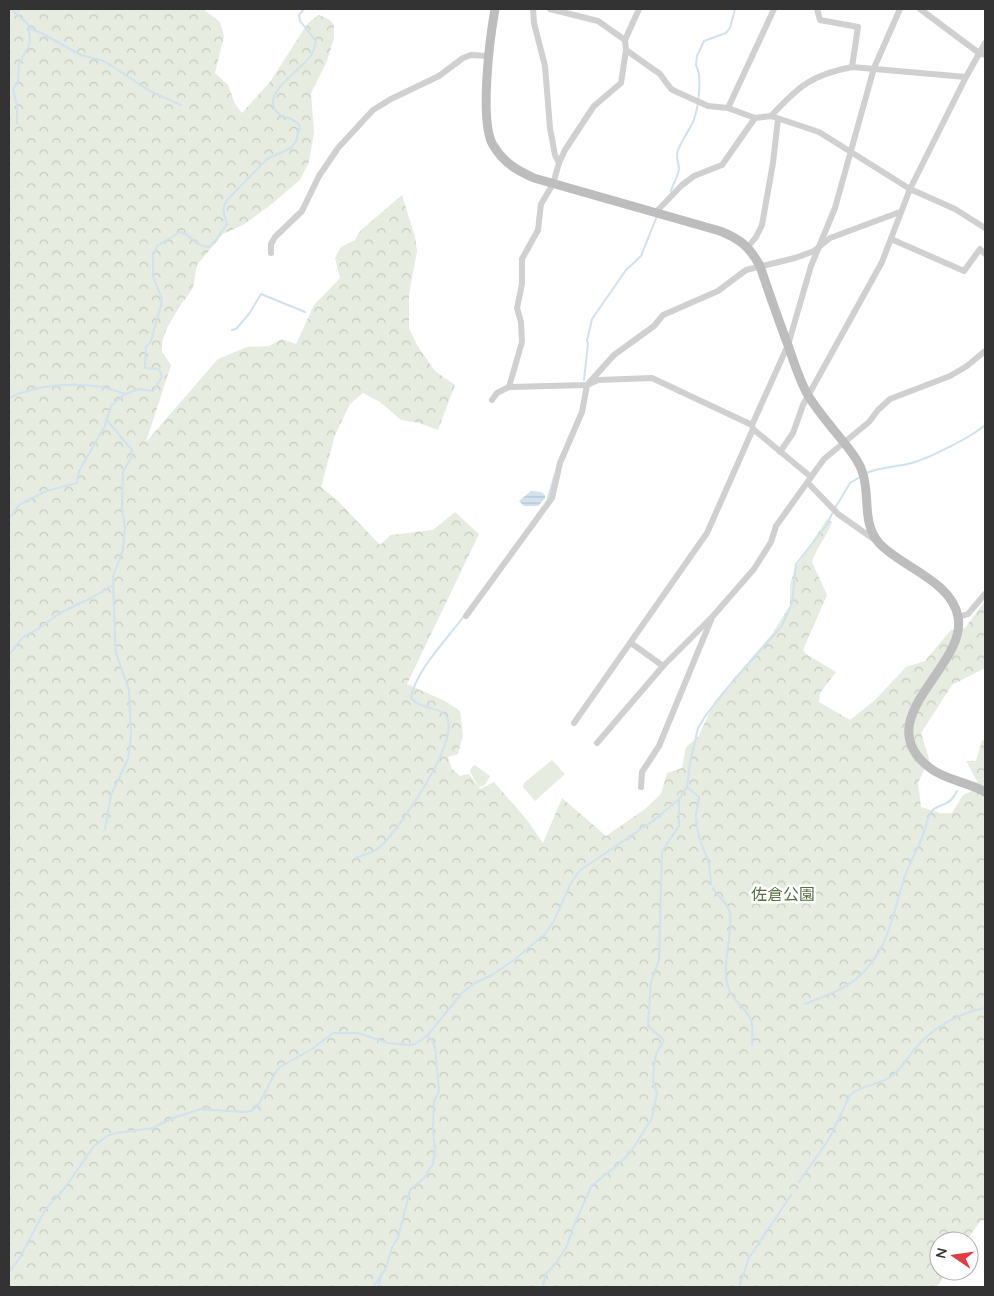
<svg xmlns="http://www.w3.org/2000/svg" width="994" height="1296" font-family="Quicksand,'Noto Sans JP',sans-serif">
	<style>
		.green { fill: #e6ecdf }
		.forest { fill: url(#forest-crowns) }
		.water { fill: url(#water-rules) }
		.lines { fill: none; stroke-linecap: round; stroke-linejoin: round }
		.stream { stroke: #cfe2ee; stroke-width: 2 }
		.street { stroke: #d0d0d0; stroke-width: 6 }
		.secondary { stroke: #bdbdbd; stroke-width: 9 }
		.labels { text-anchor: middle; stroke-width: 5; stroke-linejoin: round; paint-order: stroke }
		.park-label { font-size: 16px; fill: #56703f; stroke: #fff }
	</style>
	<defs>
		<pattern id="forest-crowns" width="20" height="18" patternUnits="userSpaceOnUse" patternTransform="scale(1.25)"><rect width="20" height="18" fill="#e6ecdf"/><path d="M2 6a3 3 0 1 1 6 0M12 15a3 3 0 1 1 6 0" fill="none" stroke="#c6cbc0"/></pattern>
		<pattern id="water-rules" width="6" height="5" patternUnits="userSpaceOnUse" patternTransform="scale(1.25)"><rect width="6" height="5" fill="#cfe2ee"/><path d="M0 2.5h6" fill="none" stroke="#b2c2cd"/></pattern>
	</defs>
	<rect width="100%" height="100%" fill="#fff"/>
	<g class="green">
		<path d="M 552,760 L 565,774 L 535,801 L 523,787 L 524,783 Z"/>
		<path d="M 475,765 L 490,776 L 485,785 L 479,787 L 470,772 L 471,768 Z"/>
	</g>
	<path class="forest" d="M 9,9 L 203,9 L 220,22 L 224,36 L 215,73 L 228,85 L 235,104 L 242,113 L 270,82 L 308,23 L 319,15 L 330,20 L 334,25 L 334,38 L 327,61 L 311,93 L 314,132 L 309,162 L 300,180 L 268,207 L 243,225 L 223,234 L 197,265 L 193,288 L 178,309 L 167,328 L 162,342 L 162,352 L 171,365 L 146,442 L 218,359 L 247,347 L 269,346 L 282,339 L 296,344 L 314,305 L 340,278 L 335,258 L 341,247 L 355,240 L 360,231 L 402,195 L 415,237 L 417,251 L 409,295 L 409,328 L 417,345 L 435,371 L 455,385 L 438,430 L 419,423 L 401,420 L 380,402 L 363,393 L 350,404 L 335,435 L 321,487 L 337,500 L 380,545 L 391,535 L 433,530 L 455,512 L 479,534 L 407,684 L 445,701 L 460,711 L 463,735 L 458,754 L 448,757 L 452,769 L 460,776 L 469,774 L 480,789 L 494,782 L 527,820 L 543,843 L 562,798 L 606,836 L 645,809 L 661,794 L 667,773 L 682,768 L 686,747 L 699,736 L 714,702 L 772,634 L 790,605 L 790,586 L 794,570 L 827,519 L 832,522 C 827,537 817,546 812,562 L 827,595 L 803,650 L 806,654 L 836,672 L 820,693 L 819,702 L 850,720 L 875,700 L 906,667 L 925,661 L 951,630 L 965,628 L 985,601 L 985,668 L 952,685 L 921,733 L 929,759 L 918,783 L 921,807 L 940,813 L 952,813 L 963,795 L 974,790 L 977,781 L 966,761 L 976,761 L 982,741 L 985,739 L 985,1219 L 980,1222 L 966,1241 L 939,1241 L 939,1271 L 948,1271 L 937,1287 L 9,1287 Z"/>
	<path class="water" d="M 531,491 L 541,492 L 545,495 L 545,498 L 538,506 L 524,506 L 519,501 Z"/>
	<g class="lines">
		<g class="stream">
			<path d="M 11,9 L 28,24 L 30,38 L 29,46 L 19,63 L 18,82 L 13,89 L 17,105 L 17,123"/>
			<path d="M 17,9 L 19,11"/>
			<path d="M 29,28 L 43,34 L 81,55 L 104,61 L 150,91 L 181,105"/>
			<path d="M 671,191 C 673,184 678,176 679,169 C 679,162 675,158 678,150 C 682,140 688,132 693,122 C 698,110 703,77 696,65 L 697,56 L 704,41 L 726,33 L 730,28 L 735,9"/>
			<path d="M 232,330 L 236,329 L 249,314 L 261,294 L 305,312"/>
			<path d="M 584,380 L 588,343 L 587,341 L 592,319 L 626,270 L 641,256 L 657,216"/>
			<path d="M 9,398 C 35,385 72,382 101,387 C 108,388 116,391 123,393"/>
			<path d="M 866,473 C 881,467 897,467 912,463 C 929,458 972,437 985,425"/>
			<path d="M 548,498 L 555,474"/>
			<path d="M 835,508 L 850,483 L 860,477"/>
			<path d="M 9,519 L 19,505 L 46,491 L 77,483 L 79,471 L 105,426 L 111,406 L 125,394 L 139,389 L 153,391 L 162,377 L 159,369 L 145,368 L 146,347 L 151,341 L 162,301 L 161,296 L 153,276 L 153,256 L 157,246 L 180,232 C 193,235 192,245 209,247 L 216,240 L 227,224 C 224,214 221,209 227,200 L 267,159 L 291,148 L 296,141 L 300,126 C 294,116 281,119 275,110 C 264,92 300,70 309,58 C 313,53 315,48 316,41 L 300,21 L 299,15 L 304,9"/>
			<path d="M 9,655 L 22,638 L 41,627 L 60,613 L 91,598 L 113,585"/>
			<path d="M 687,787 L 699,797 L 696,815 L 697,828 L 700,840 L 709,863 L 711,884"/>
			<path d="M 105,829 L 111,795 L 128,759 L 131,735 L 129,690 L 116,653 L 115,640 L 113,576 L 123,550 L 125,528 L 122,507 L 123,472 L 132,456 L 132,450 L 106,419"/>
			<path d="M 355,858 C 364,855 373,853 380,847 C 400,828 459,743 447,717 C 442,707 421,710 411,698 C 415,671 448,638 464,616"/>
			<path d="M 713,888 C 717,897 728,902 730,913 C 733,938 720,966 729,990 C 734,1001 745,1008 750,1018 C 754,1025 752,1037 752,1045"/>
			<path d="M 805,1004 C 822,997 841,991 856,979 C 887,954 892,918 903,882 C 907,868 915,854 921,840 C 925,832 927,818 931,812 C 936,805 945,806 951,800 C 953,798 955,794 957,791"/>
			<path d="M 799,1182 L 829,1139 L 850,1095 C 861,1085 879,1085 892,1076 C 901,1069 907,1059 914,1050 C 932,1028 958,1013 985,1008"/>
			<path d="M 9,1272 L 19,1259 L 45,1210 L 64,1189 L 94,1146 L 107,1136 L 116,1133 L 154,1128 L 158,1125 L 176,1117 L 201,1109 L 243,1112 L 252,1111 L 260,1102 L 275,1073 L 280,1067 L 312,1049 L 333,1033 L 358,1033 L 388,1043 L 410,1045 L 415,1044 L 427,1036 L 462,993 L 475,983 L 492,975 L 514,960 L 545,934 L 554,921 L 570,885 L 579,871 L 653,821 L 679,799 L 687,787 L 690,763 L 698,728 L 706,715 L 733,681 L 781,627 L 792,604 L 796,564 L 826,526 L 833,512"/>
			<path d="M 373,1287 L 386,1268 L 392,1247 L 398,1238 L 410,1190 L 424,1178 L 433,1164 L 435,1150 L 433,1128 L 434,1101 L 439,1091 L 435,1047 L 432,1040 L 427,1036"/>
			<path d="M 378,1287 L 381,1277"/>
			<path d="M 543,1287 L 545,1275 L 556,1263 L 567,1246 L 574,1225 L 591,1187 L 601,1178 L 619,1164 L 632,1150 L 652,1118 L 657,1093 L 653,1081 L 654,1067 L 656,1054 L 664,1040 L 648,1026 L 651,982 L 659,960 L 662,851 L 679,826 L 679,799"/>
			<path d="M 739,1287 L 749,1258 L 791,1195"/>
		</g>
		<g class="street">
			<path d="M 533,9 L 534,23 L 545,66 L 550,128 L 555,155 L 559,163"/>
			<path d="M 550,9 L 598,21 L 625,40"/>
			<path d="M 817,9 L 820,20 L 858,27 L 852,67"/>
			<path d="M 920,9 L 979,53 L 985,55"/>
			<path d="M 626,50 L 660,74 L 671,89 L 677,92 L 708,106 L 728,108 L 755,118 L 771,116 L 819,132 L 910,189 L 955,209 L 985,228"/>
			<path d="M 728,108 L 774,9"/>
			<path d="M 771,116 C 799,86 811,75 852,67 L 966,77"/>
			<path d="M 656,212 L 682,185 L 694,176 L 722,165 L 755,118"/>
			<path d="M 891,239 L 964,271 L 980,249 L 985,254"/>
			<path d="M 748,247 L 756,237 L 762,225 L 773,163 L 778,119"/>
			<path d="M 271,253 L 271,244 L 275,237 L 302,211 L 319,176 L 338,148 L 373,110 L 391,99 L 439,76 L 463,58 L 471,55 L 488,56"/>
			<path d="M 509,387 L 522,342 L 521,322 L 517,308 L 522,284 L 522,259 L 538,230 L 541,204 L 553,184 L 559,163 L 565,150 L 586,118 L 594,106 L 621,83 L 626,50 L 625,40 L 639,9"/>
			<path d="M 492,400 L 497,393 L 509,387 L 587,385 L 598,380 L 652,378 L 752,425"/>
			<path d="M 753,429 L 811,477"/>
			<path d="M 780,452 L 793,433 L 803,405 L 882,262 L 910,189 L 966,77 L 985,43"/>
			<path d="M 808,483 L 838,514 L 875,540"/>
			<path d="M 466,616 L 552,498 L 560,463 L 582,412 L 587,385 L 614,355 L 654,326 L 663,315 L 718,291 L 746,270 L 795,258 L 814,251 L 830,238 L 900,212"/>
			<path d="M 958,617 L 968,614 L 985,594"/>
			<path d="M 631,643 L 663,666"/>
			<path d="M 574,723 L 707,533 L 753,429 L 752,425 L 788,345 L 811,266 L 835,208 L 874,68 L 900,9"/>
			<path d="M 597,743 L 663,666 L 713,616 L 754,569 L 771,542 L 776,526 L 824,459 L 869,422 L 878,410 L 890,399 L 950,376 L 967,366 L 985,351"/>
			<path d="M 641,787 L 642,772 L 659,746 L 711,620"/>
		</g>
		<path class="secondary" d="M 495,9 C 490,37 479,121 493,145 C 503,162 516,170 534,178 L 720,231 C 740,239 749,246 760,266 C 769,293 779,321 789,348 C 795,365 800,382 809,397 C 820,414 833,429 846,445 C 852,453 859,461 862,471 C 871,495 861,522 879,543 C 901,567 952,581 958,617 C 968,666 866,719 930,768 C 945,780 968,782 985,792"/>
	</g>
	<g class="labels">
		<g class="park-label">
			<text x="783" y="900">佐倉公園</text>
		</g>
	</g>
	<rect width="994" height="1296" fill="none" stroke="#333333" stroke-width="20"/>
	<g transform="translate(954 1256) rotate(283)"><circle r="24" fill="#ffffff" stroke="#adadad"/>
	<path d="M0-4L9 19L0 12L-9 19Z" fill="#e63946"/>
	<text y="-8" font-size="14" font-weight="bold" text-anchor="middle" fill="#333333">N</text>
	</g>
</svg>
